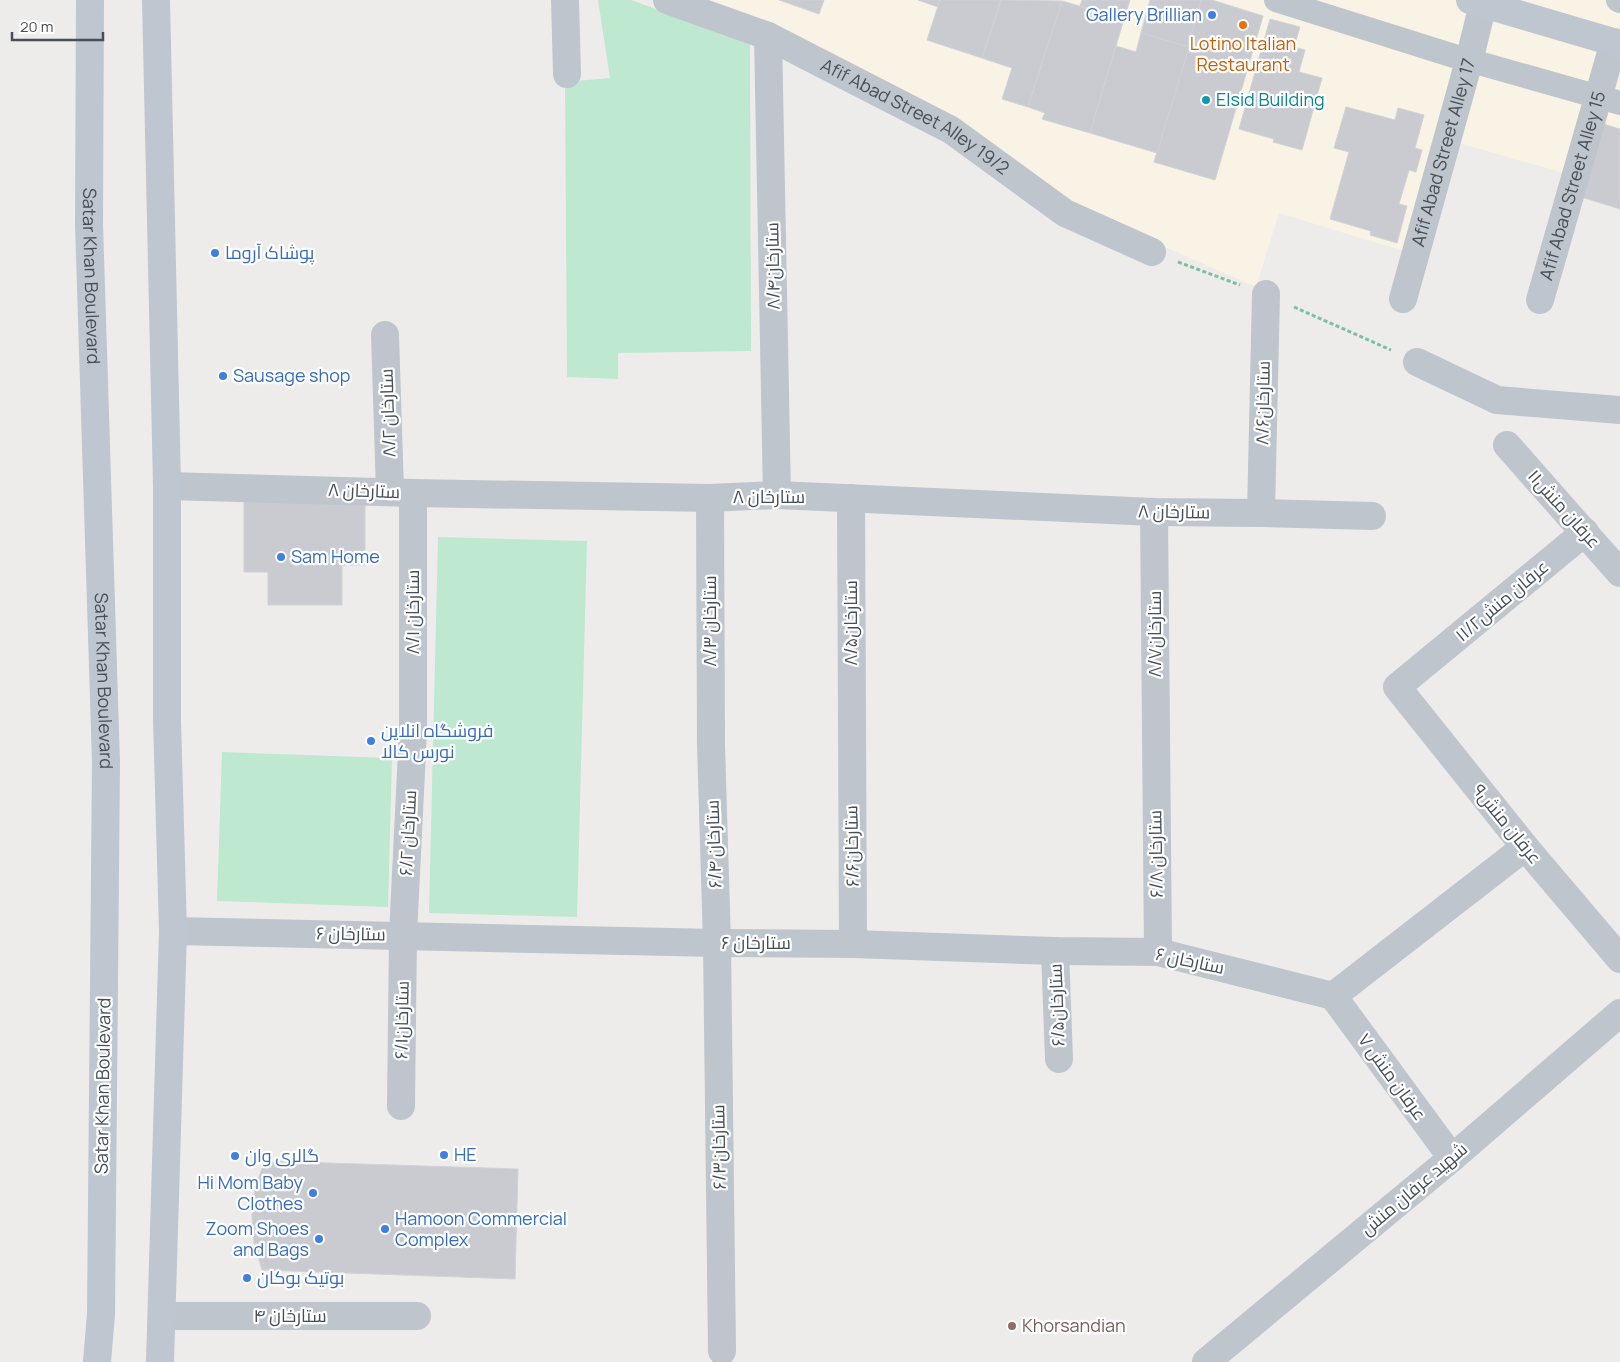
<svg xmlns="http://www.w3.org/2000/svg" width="1620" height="1362" font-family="Manrope,Cairo,sans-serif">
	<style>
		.commercial { fill: #f8f3e5 }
		.green { fill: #bee8cf }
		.building { fill: #cacbd0; stroke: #d0d2d6 }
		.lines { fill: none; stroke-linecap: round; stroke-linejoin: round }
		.path { stroke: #7ac1a0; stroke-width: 3; stroke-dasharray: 4 2.5; stroke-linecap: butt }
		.pedestrian { stroke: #bec5cc; stroke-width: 24 }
		.minor { stroke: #bec5cc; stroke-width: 28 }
		.tertiary { stroke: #bec5cc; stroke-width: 28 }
		.secondary { stroke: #bec6d0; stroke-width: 28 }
		.shop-dot { fill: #3f7fe0; stroke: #fff; stroke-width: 2 }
		.food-dot { fill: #e8710a; stroke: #fff; stroke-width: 2 }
		.culture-dot { fill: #0f9aa8; stroke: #fff; stroke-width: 2 }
		.education-dot { fill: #8d6e63; stroke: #fff; stroke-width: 2 }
		.labels { text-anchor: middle; stroke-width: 4.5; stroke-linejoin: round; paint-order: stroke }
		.shop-label { font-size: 18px; fill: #366cbe; stroke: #fff; text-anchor: start }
		.food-label { font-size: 18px; fill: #c56008; stroke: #fff }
		.culture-label { font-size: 18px; fill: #0d838f; stroke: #fff; text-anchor: start }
		.street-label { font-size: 18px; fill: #464e56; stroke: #fff }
		.education-label { font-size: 18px; fill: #785e54; stroke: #fff; text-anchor: start }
	</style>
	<rect width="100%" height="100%" fill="#eeeceb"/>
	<path class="commercial" d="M 673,0 L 1620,0 L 1620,209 L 1581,197 L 1564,173 L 1459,143 L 1420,256 L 1279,213 L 1256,287 L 1065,203 Z"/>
	<g class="green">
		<path d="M 598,0 L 631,0 L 750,43 L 751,351 L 618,353 L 618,379 L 567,377 L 565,82 L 610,78 Z"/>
		<path d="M 438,537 L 587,541 L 577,917 L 429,913 Z"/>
		<path d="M 222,752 L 392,758 L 388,907 L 217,901 Z"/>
	</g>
	<g class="building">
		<path d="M 779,0 L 824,0 L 819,14 Z"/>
		<path d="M 918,0 L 940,0 L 938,7 Z"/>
		<path d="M 940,0 L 1001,0 L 982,58 L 927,40 Z"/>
		<path d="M 1001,0 L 1062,1 L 1028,107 L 1002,99 L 1012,68 L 982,58 Z"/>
		<path d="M 1082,0 L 1130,0 L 1124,19 L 1080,6 Z"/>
		<path d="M 1150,0 L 1201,0 L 1189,47 L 1141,33 Z"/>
		<path d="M 1201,0 L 1212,0 L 1263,16 L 1215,180 L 1154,162 Z"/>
		<path d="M 1062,1 L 1124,19 L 1090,133 L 1042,119 L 1045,113 L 1028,107 Z"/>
		<path d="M 1270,19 L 1300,27 L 1294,47 L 1305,50 L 1299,72 L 1322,78 L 1302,150 L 1273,142 L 1274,139 L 1239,129 Z"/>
		<path d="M 1141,33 L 1189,47 L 1157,153 L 1090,133 L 1116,46 L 1136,52 Z"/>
		<path d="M 1346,107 L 1395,120 L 1398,108 L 1424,115 L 1415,148 L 1422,150 L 1416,172 L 1409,170 L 1399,204 L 1407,206 L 1397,243 L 1370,235 L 1371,231 L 1330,219 L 1349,152 L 1334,148 Z"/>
		<path d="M 1603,124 L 1620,129 L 1620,209 L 1581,197 Z"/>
		<path d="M 244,502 L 365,502 L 365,565 L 342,565 L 342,605 L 268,605 L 268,572 L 244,572 Z"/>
		<path d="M 265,1161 L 518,1169 L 515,1279 L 262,1270 L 254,1243 L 252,1215 L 255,1187 Z"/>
	</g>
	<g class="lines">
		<g class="path">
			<path d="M 1178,262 L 1240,285"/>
			<path d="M 1294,307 L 1391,350"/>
		</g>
		<g class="pedestrian">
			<path d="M 1276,0 L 1454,56 L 1620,103"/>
			<path d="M 1618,0 L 1620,1"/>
		</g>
		<g class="minor">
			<path d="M 565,0 L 567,74"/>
			<path id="s1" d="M 667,0 L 768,36 L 951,130 L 1065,213 L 1152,252"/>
			<path d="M 768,36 L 777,495"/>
			<path id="s2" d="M 1403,299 L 1469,61 L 1483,4"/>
			<path id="s3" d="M 1540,300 L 1614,42"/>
			<path d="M 385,335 L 390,492"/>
			<path d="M 1417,362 L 1497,400 L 1620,410"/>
			<path d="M 1507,445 L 1620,573"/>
			<path d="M 167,486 L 413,493 L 710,498 L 777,495 L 1154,512 L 1261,513 L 1372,516"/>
			<path d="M 710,498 L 711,745 L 717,943 L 722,1351"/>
			<path d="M 851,498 L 853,944"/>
			<path d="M 1154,512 L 1158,952"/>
			<path d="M 1261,513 L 1266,294"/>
			<path d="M 1585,532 L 1397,687 L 1525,847 L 1620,959"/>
			<path d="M 173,931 L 717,943 L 853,944 L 1055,951 L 1158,952 L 1333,996"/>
			<path d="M 1055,951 L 1059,1059"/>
			<path d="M 1333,996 L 1525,847"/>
			<path d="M 1333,996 L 1452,1158"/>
			<path d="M 401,1106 L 403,935 L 413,731 L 413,493"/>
			<path d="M 162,1316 L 417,1316"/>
		</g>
		<path class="tertiary" d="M 1206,1362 L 1452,1158 L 1620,1013"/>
		<g class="secondary">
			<path id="s4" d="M 90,0 L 89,224 L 106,762 L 101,1314 L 97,1362"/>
			<path d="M 156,0 L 167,486 L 167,720 L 173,931 L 160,1362"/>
			<path d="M 1470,0 L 1620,44"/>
		</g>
	</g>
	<g class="shop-dot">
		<circle cx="1212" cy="15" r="5"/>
		<circle cx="215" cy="253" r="5"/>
		<circle cx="223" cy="376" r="5"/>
		<circle cx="281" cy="557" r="5"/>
		<circle cx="371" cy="741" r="5"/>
		<circle cx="444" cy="1155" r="5"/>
		<circle cx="235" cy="1156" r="5"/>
		<circle cx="313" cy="1193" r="5"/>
		<circle cx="385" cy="1229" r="5"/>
		<circle cx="319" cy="1239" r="5"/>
		<circle cx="247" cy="1278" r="5"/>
	</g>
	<circle class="food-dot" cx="1243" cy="25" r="5"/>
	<circle class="culture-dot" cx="1206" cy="100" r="5"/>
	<circle class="education-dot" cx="1012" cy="1326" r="5"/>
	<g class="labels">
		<g class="shop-label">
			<text x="1202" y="21" text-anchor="end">Gallery Brillian</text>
			<text x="225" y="259">پوشاک آروما</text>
			<text x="233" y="382">Sausage shop</text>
			<text x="291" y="563">Sam Home</text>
			<text x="381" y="737">فروشگاه انلاین<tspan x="381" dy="21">نورس کالا</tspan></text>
			<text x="454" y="1161">HE</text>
			<text x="245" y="1162">گالری وان</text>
			<text x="303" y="1189" text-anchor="end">Hi Mom Baby<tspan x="303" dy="21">Clothes</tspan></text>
			<text x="395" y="1225">Hamoon Commercial<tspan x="395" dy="21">Complex</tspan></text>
			<text x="309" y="1235" text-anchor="end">Zoom Shoes<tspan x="309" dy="21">and Bags</tspan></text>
			<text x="257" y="1284">بوتیک بوکان</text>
		</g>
		<g class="food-label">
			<text x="1243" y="50">Lotino Italian<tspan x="1243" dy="21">Restaurant</tspan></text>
		</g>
		<g class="culture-label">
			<text x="1216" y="106">Elsid Building</text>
		</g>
		<g class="street-label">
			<text dy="6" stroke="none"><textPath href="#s1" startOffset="275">Afif Abad Street Alley 19/2</textPath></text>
			<text dy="6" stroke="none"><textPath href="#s2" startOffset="152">Afif Abad Street Alley 17</textPath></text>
			<text dy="6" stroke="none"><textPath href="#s3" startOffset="119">Afif Abad Street Alley 15</textPath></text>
			<text transform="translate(773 266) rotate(-91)" y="6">ستارخان۸/۴</text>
			<text dy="6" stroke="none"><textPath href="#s4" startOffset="276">Satar Khan Boulevard</textPath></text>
			<text transform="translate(1263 403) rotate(-89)" y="6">ستارخان۸/۶</text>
			<text transform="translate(388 413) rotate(-92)" y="6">ستارخان ۸/۲</text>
			<text transform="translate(364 491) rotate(2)" y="6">ستارخان ۸</text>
			<text x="769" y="503">ستارخان ۸</text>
			<text transform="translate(1564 509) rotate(48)" y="6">عرفان منش۱۱</text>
			<text transform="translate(1174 512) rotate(1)" y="6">ستارخان ۸</text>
			<text transform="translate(1502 601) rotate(-40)" y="6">عرفان منش۱۱/۲</text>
			<text transform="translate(413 612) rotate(-90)" y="6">ستارخان ۸/۱</text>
			<text transform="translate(710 621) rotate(-90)" y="6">ستارخان ۸/۳</text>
			<text transform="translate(851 623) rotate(-90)" y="6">ستارخان۸/۵</text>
			<text transform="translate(1155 634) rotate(-90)" y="6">ستارخان۸/۷</text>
			<text dy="6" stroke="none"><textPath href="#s4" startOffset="681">Satar Khan Boulevard</textPath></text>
			<text transform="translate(1507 824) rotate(51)" y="6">عرفان منش۹</text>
			<text transform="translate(408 833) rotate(-87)" y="6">ستارخان ۶/۲</text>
			<text transform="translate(714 844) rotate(-92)" y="6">ستارخان ۶/۴</text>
			<text transform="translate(852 846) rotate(-91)" y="6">ستارخان۶/۶</text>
			<text transform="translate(1156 854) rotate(-91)" y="6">ستارخان ۶/۸</text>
			<text transform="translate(351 934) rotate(1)" y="6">ستارخان ۶</text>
			<text x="756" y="949">ستارخان ۶</text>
			<text transform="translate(1190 961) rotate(12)" y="6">ستارخان ۶</text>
			<text transform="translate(1057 1005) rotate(-92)" y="6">ستارخان۶/۵</text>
			<text transform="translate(402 1020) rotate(-89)" y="6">ستارخان۶/۱</text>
			<text transform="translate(1392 1077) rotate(54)" y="6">عرفان منش ۷</text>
			<text transform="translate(103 1086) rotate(-89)" y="6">Satar Khan Boulevard</text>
			<text transform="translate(719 1147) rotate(-91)" y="6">ستارخان۶/۳</text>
			<text transform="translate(1414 1189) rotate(-40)" y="6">شهید عرفان منش</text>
			<text x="290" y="1322">۴ ستارخان</text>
		</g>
		<g class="education-label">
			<text x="1022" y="1332">Khorsandian</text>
		</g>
	</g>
	<path d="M12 32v8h91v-8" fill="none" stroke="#464e56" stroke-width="2.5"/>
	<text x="20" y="32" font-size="15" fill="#464e56" stroke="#ffffff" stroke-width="4" paint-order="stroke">20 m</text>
</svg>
